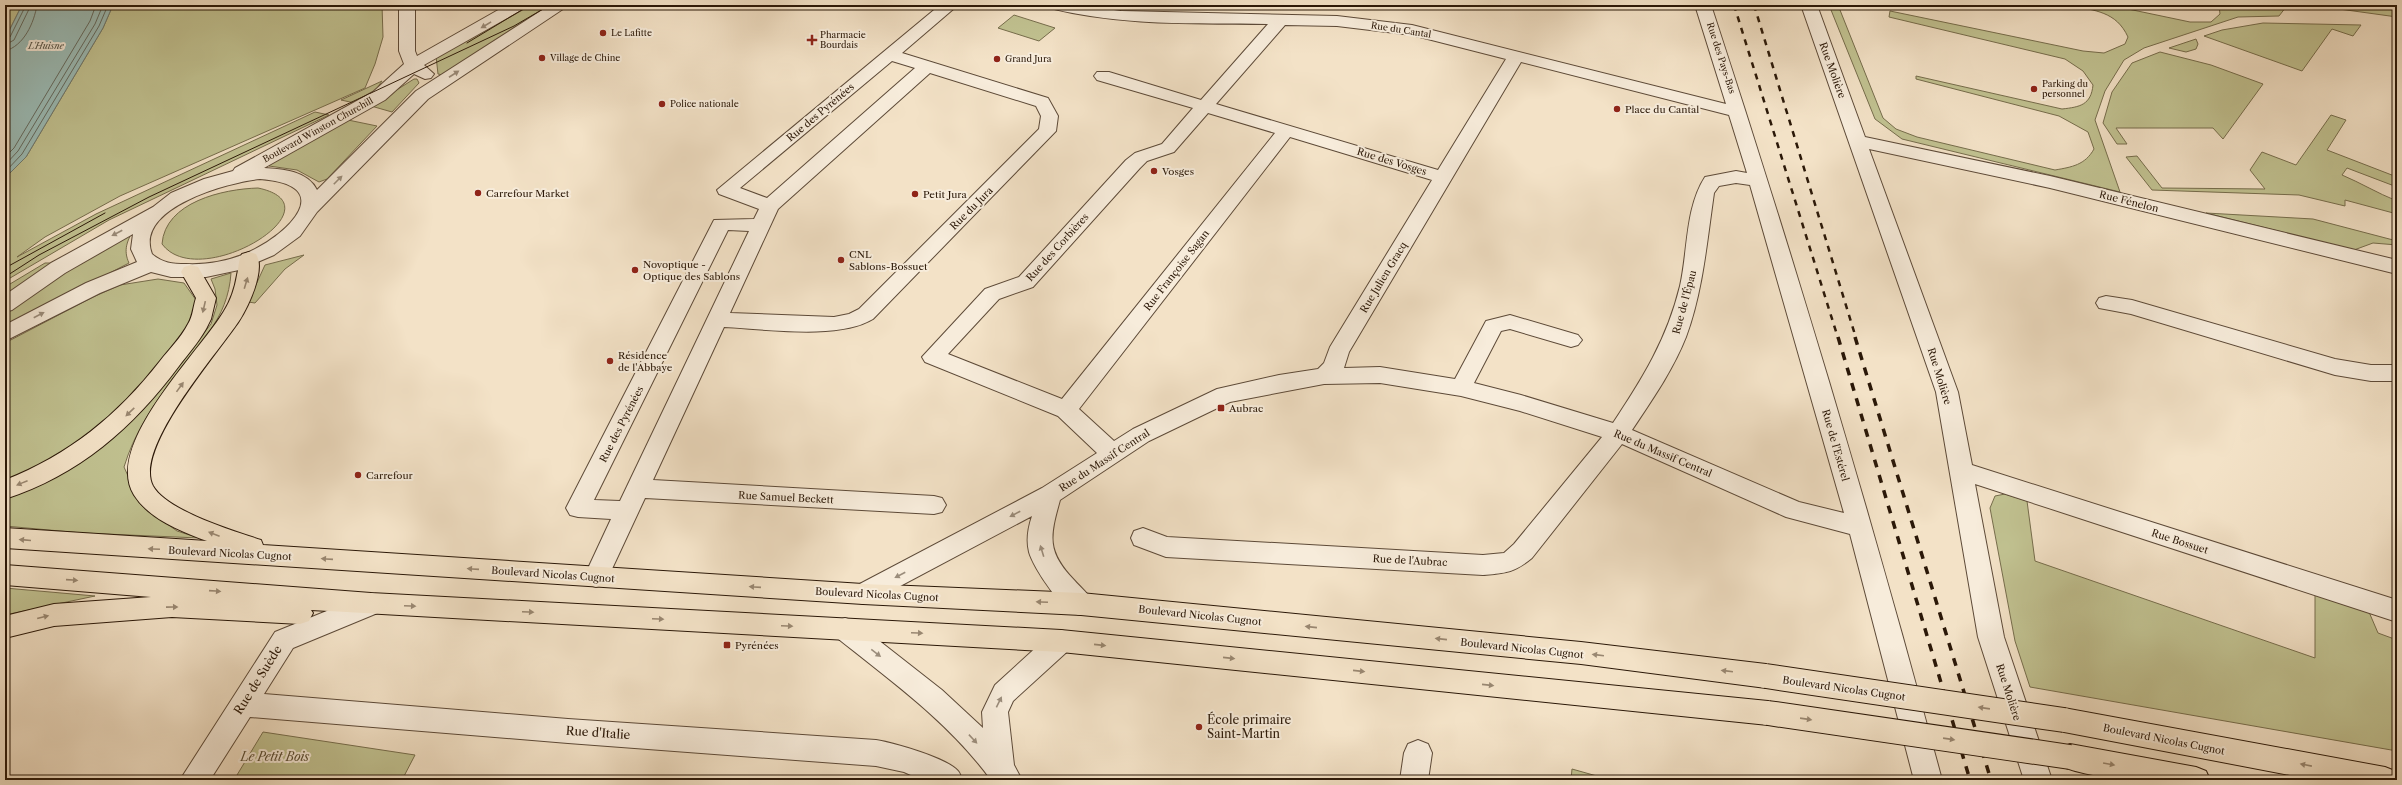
<svg xmlns="http://www.w3.org/2000/svg" width="2402" height="785" font-family="'Libre Caslon Text',serif">
	<style>
		.green { fill: #c1c291; stroke: #766d4c }
		.water { fill: #9bbdb8; stroke: #6e7b72 }
		.lines { fill: none; stroke-linecap: round; stroke-linejoin: round }
		.shore { stroke: #636a60; stroke-width: 1 }
		.minor-casing { stroke: #5d4a38; stroke-width: 2 }
		.major-casing { stroke: #2b1808; stroke-width: 2 }
		.minor { fill: #f7ecdb; fill-rule: evenodd }
		.major { fill: #f3e2c7; fill-rule: evenodd }
		.tram { stroke: #2b1808; stroke-width: 1 }
		.rail-far1 { stroke: #2b1808; stroke-width: 2.5; stroke-dasharray: 6 6; stroke-linecap: butt }
		.rail { stroke: #2b1808; stroke-width: 3.5; stroke-dasharray: 8 8; stroke-linecap: butt }
		.major-bridge-casing { stroke: #2b1808; stroke-width: 26; stroke-linecap: butt }
		.major-bridge { stroke: #f3e2c7; stroke-width: 24 }
		.oneway { fill: #9b8d7c }
		.oneway2 { fill: #998771 }
		.poi-dot { fill: #8f2418; stroke: #f7ecdb; stroke-width: 1.5 }
		.labels { text-anchor: middle; stroke-width: 4; stroke-linejoin: round; paint-order: stroke }
		.far-street-label { font-size: 9px; fill: #2b1808; stroke: #f7ecdb }
		.far-poi-label { font-size: 9px; fill: #2b1808; stroke: #f7ecdb; text-anchor: start }
		.far-water-label { font-size: 9px; font-style: italic; fill: #525246; stroke: #f7ecdb }
		.street-label { font-size: 10px; fill: #2b1808; stroke: #f7ecdb }
		.poi-label { font-size: 10px; fill: #2b1808; stroke: #f7ecdb; text-anchor: start }
		.near-street-label { font-size: 12px; fill: #2b1808; stroke: #f7ecdb }
		.near-poi-label { font-size: 12px; fill: #2b1808; stroke: #f7ecdb; text-anchor: start }
		.near-park-label { font-size: 12px; font-style: italic; fill: #584b31; stroke: #f7ecdb }
	</style>
	<rect width="100%" height="100%" fill="#f3e2c7"/>
	<filter id="stains"><feTurbulence type="fractalNoise" baseFrequency=".005" numOctaves="4"/><feColorMatrix values="0 0 0 0 .2 0 0 0 0 .09 0 0 0 0 .02 0 0 0 .5 -.17"/></filter>
	<radialGradient id="worn" r=".72"><stop offset=".6" stop-color="#630" stop-opacity="0"/><stop offset="1" stop-color="#630" stop-opacity=".3"/></radialGradient>
	<g class="green">
		<path d="M 5,5 L 22,5 L 5,39 Z"/>
		<path d="M 113,5 L 382,5 L 383,37 L 375,64 L 365,88 L 120,196 L 45,237 L 17,257 L 96,214 L 315,112 L 329,115 L 109,220 L 5,281 L 5,178 L 26,157 L 103,28 Z"/>
		<path d="M 526,5 L 556,5 L 443,75 L 438,74 L 436,56 Z"/>
		<path d="M 1829,5 L 1838,5 L 1883,118 L 1896,129 L 1917,137 L 2055,170 C 2072,167 2085,165 2094,149 L 2088,132 L 2059,116 L 1916,79 L 1916,76 L 2062,109 C 2080,107 2091,105 2093,85 L 2083,71 L 2065,59 L 1889,17 L 1890,11 L 2083,51 L 2104,53 L 2125,44 L 2128,37 C 2116,11 2095,11 2070,5 L 2109,5 L 2190,22 L 2211,22 L 2220,14 L 2219,5 L 2397,5 L 2397,17 L 2332,8 L 2286,7 L 2279,16 L 2238,17 L 2144,48 L 2124,60 L 2105,91 L 2095,120 L 2120,192 L 1902,139 L 1875,119 Z"/>
		<path d="M 1014,15 L 1055,28 L 1039,41 L 998,28 Z"/>
		<path d="M 2263,23 L 2361,25 L 2353,36 L 2332,29 L 2302,71 L 2204,36 L 2222,30 Z"/>
		<path d="M 2196,39 L 2198,44 L 2196,49 L 2186,52 L 2169,48 Z"/>
		<path d="M 2160,52 L 2211,65 L 2263,84 L 2223,139 L 2213,128 L 2116,128 L 2127,144 L 2117,144 L 2103,123 L 2112,92 L 2132,63 Z"/>
		<path d="M 414,79 L 417,79 L 419,83 L 392,112 L 371,106 Z"/>
		<path d="M 382,81 L 373,94 L 359,104 L 341,100 Z"/>
		<path d="M 2331,115 L 2346,120 L 2327,150 L 2397,177 L 2397,187 L 2347,168 L 2342,175 C 2361,183 2377,193 2397,201 L 2397,214 L 2345,200 L 2345,206 L 2299,195 L 2152,190 L 2126,157 L 2137,156 L 2162,188 L 2265,189 L 2250,170 L 2262,152 L 2296,165 Z"/>
		<path d="M 348,120 L 377,126 L 327,179 L 319,182 L 297,170 L 269,166 L 272,162 Z"/>
		<path d="M 258,188 C 344,206 199,294 162,244 C 165,202 223,189 258,188 Z"/>
		<path d="M 2206,213 L 2313,219 L 2397,241 L 2397,245 L 2373,243 L 2354,250 Z"/>
		<path d="M 135,228 C 127,240 123,250 129,263 L 5,327 L 5,287 L 45,263 L 58,263 Z"/>
		<path d="M 304,255 L 285,269 L 255,303 L 248,302 L 265,265 Z"/>
		<path d="M 231,273 C 228,320 198,344 172,380 C 151,408 134,434 124,467 L 141,505 L 177,531 L 199,538 L 82,533 L 5,526 L 5,497 L 141,412 L 211,324 L 217,305 L 215,289 L 211,279 Z"/>
		<path d="M 158,279 L 184,283 L 196,300 L 191,322 L 166,359 L 140,390 L 77,446 L 5,484 L 5,343 L 93,297 L 120,285 Z"/>
		<path d="M 2005,494 L 2027,501 L 2035,561 L 2315,658 L 2315,594 L 2369,612 L 2378,633 L 2397,640 L 2397,751 L 2030,687 L 2015,641 L 1990,508 L 1995,496 Z"/>
		<path d="M 5,588 L 95,596 L 5,615 Z"/>
		<path d="M 263,732 L 415,755 L 402,780 L 234,780 Z"/>
		<path d="M 1572,769 L 1611,780 L 1571,780 Z"/>
	</g>
	<path class="water" d="M 22,5 L 113,5 L 103,28 L 26,157 L 5,178 L 5,39 Z"/>
	<g class="lines">
		<g class="shore">
			<path d="M 5,40 L 10,37 L 26,5"/>
			<path d="M 5,45 L 14,40 L 31,5"/>
			<path d="M 5,51 C 24,46 34,23 37,5"/>
			<path d="M 5,157 L 14,148 L 90,21 L 96,5"/>
			<path d="M 5,165 L 18,151 L 95,24 L 103,5"/>
			<path d="M 5,172 L 22,154 L 99,26 L 108,5"/>
		</g>
		<defs>
			<g id="minor">
				<path d="M 399,5 L 415,5 L 415,51 L 417,56 L 507,5 L 527,5 L 525,8 L 424,65 L 434,74 L 431,78 L 425,79 L 414,74 L 385,100 L 264,168 C 283,169 308,171 317,190 L 416,91 L 550,5 L 569,5 L 428,99 L 317,212 L 300,236 L 274,255 L 239,270 L 206,277 L 171,277 L 151,272 L 100,293 L 5,341 L 5,325 L 86,283 L 137,262 L 131,249 L 133,234 L 65,273 L 12,310 L 5,312 L 5,295 L 51,263 L 153,207 L 171,193 L 204,179 L 233,171 L 235,168 L 373,92 L 404,64 L 399,51 ZM 260,179 C 338,185 289,234 249,252 C 229,261 208,265 186,264 C 173,264 162,263 152,254 C 134,207 230,182 260,179 Z"/>
				<path d="M 940,5 L 958,5 L 902,53 L 1048,98 L 1058,116 L 1056,131 L 873,319 C 839,340 765,329 724,327 L 653,480 L 934,496 L 942,498 L 946,505 L 942,512 L 934,514 L 645,498 L 605,584 L 596,587 L 587,584 L 584,577 L 611,519 L 578,517 L 570,515 L 566,508 L 714,220 L 754,219 L 759,209 L 719,194 L 717,190 ZM 892,61 L 915,68 L 767,198 L 740,188 ZM 930,73 L 1036,106 L 1041,116 L 1039,129 L 859,309 L 849,314 L 834,317 L 730,313 L 778,209 ZM 728,230 L 749,231 L 620,501 L 594,500 Z"/>
				<path d="M 1048,5 L 1078,5 L 1121,11 L 1337,16 L 1412,25 L 1726,104 L 1695,5 L 1711,5 C 1795,261 1872,519 1942,780 L 1914,780 L 1850,534 L 1786,517 L 1622,444 L 1532,558 C 1514,573 1505,573 1483,575 L 1166,557 L 1134,545 L 1131,538 L 1134,531 L 1143,528 L 1167,537 L 1483,555 L 1504,553 L 1514,544 L 1602,437 L 1520,411 L 1461,396 L 1380,383 L 1324,384 L 1230,402 L 1149,441 L 1060,500 C 1050,536 1046,551 1074,580 C 1081,588 1089,594 1094,604 L 1090,612 C 1088,612 1084,615 1081,615 C 1064,615 1033,567 1029,552 C 1026,540 1028,528 1032,516 L 872,601 L 863,604 L 854,601 L 850,594 L 854,587 L 1042,488 L 1097,453 L 1058,416 L 925,362 L 922,357 L 985,289 L 1019,277 L 1126,160 L 1135,153 L 1162,144 L 1193,108 L 1097,80 L 1094,76 L 1097,72 L 1109,72 L 1201,100 L 1268,24 C 1195,23 1121,26 1050,8 ZM 1285,25 L 1337,26 L 1412,35 L 1506,59 L 1438,170 L 1216,104 ZM 1521,62 L 1729,115 L 1747,173 L 1736,171 L 1705,177 C 1685,208 1688,251 1680,286 C 1667,339 1643,378 1613,423 L 1521,395 L 1474,383 L 1501,331 L 1510,329 L 1571,347 L 1578,345 L 1582,340 L 1578,335 L 1510,315 L 1486,321 L 1455,379 L 1380,367 L 1344,368 L 1349,352 ZM 1208,113 L 1275,133 L 1062,399 L 948,354 L 999,299 L 1033,287 L 1140,168 L 1147,161 L 1174,152 ZM 1290,137 L 1432,180 L 1330,347 L 1324,363 L 1318,369 L 1279,375 L 1217,389 L 1133,429 L 1114,441 L 1079,409 ZM 1736,183 L 1750,185 L 1844,513 L 1799,502 L 1632,430 C 1652,400 1673,370 1686,337 C 1703,291 1707,241 1714,193 L 1719,186 Z"/>
				<path d="M 1801,5 L 1817,5 L 1865,137 L 2050,176 L 2397,260 L 2397,274 L 2050,188 L 1869,149 L 1958,392 L 1972,465 L 2397,600 L 2397,622 L 1975,484 L 2004,637 L 2052,780 L 2024,780 L 1978,637 L 1936,392 Z"/>
				<path d="M 2106,296 L 2132,300 L 2335,359 L 2371,365 L 2397,365 L 2397,381 L 2371,381 L 2335,375 L 2131,314 L 2099,308 L 2096,303 L 2099,298 Z"/>
				<path d="M 371,593 L 380,596 L 384,604 L 380,612 L 293,648 L 264,694 L 568,719 L 876,740 C 894,743 947,758 958,771 C 960,773 961,777 962,780 L 922,780 L 904,772 L 876,766 L 568,743 L 250,717 L 210,780 L 180,780 L 275,632 Z"/>
				<path d="M 845,618 L 854,621 L 942,690 L 983,728 L 982,712 L 995,685 L 1052,633 L 1061,630 L 1070,633 L 1074,641 L 1070,649 L 1013,701 L 1008,712 L 1014,765 L 1022,780 L 991,780 C 950,723 891,681 836,637 L 832,629 L 836,621 Z"/>
				<path d="M 1418,740 L 1428,744 L 1432,753 L 1428,780 L 1400,780 L 1404,753 L 1408,744 Z"/>
			</g>
			<g id="major">
				<path d="M 249,252 L 256,254 C 266,270 248,307 239,321 C 218,353 133,448 153,486 C 167,511 234,531 261,540 L 263,545 L 863,584 L 1081,593 L 1581,642 L 1766,664 L 1775,668 L 1779,676 L 1775,684 L 1766,688 L 1581,664 L 1081,615 L 863,604 L 5,548 L 5,528 L 207,541 C 182,532 149,519 134,495 C 103,445 199,353 224,311 C 231,300 235,287 237,275 C 239,267 238,261 242,254 Z"/>
				<path d="M 191,265 L 198,267 L 216,298 L 211,319 L 206,329 C 198,343 188,354 179,366 C 133,428 79,475 5,499 L 5,480 C 69,455 118,415 160,361 C 169,349 181,338 188,324 C 193,316 193,307 196,298 L 181,272 L 184,267 Z"/>
				<path d="M 5,565 L 371,593 L 1061,630 L 1768,701 L 1778,704 L 1781,713 L 1778,722 L 1768,725 L 1061,652 L 311,610 L 313,613 L 309,621 L 300,624 L 172,617 L 54,626 L 5,638 L 5,616 L 54,604 L 151,597 L 5,585 Z"/>
				<path d="M 2064,708 L 2385,767 L 2395,771 L 2397,780 L 2316,780 L 2064,732 L 2054,729 L 2050,720 L 2054,711 Z"/>
				<path d="M 2070,744 L 2196,767 L 2206,771 L 2210,780 C 2160,780 2108,784 2060,766 L 2056,757 L 2060,748 Z"/>
			</g>
		</defs>
		<use href="#minor" class="minor-casing"/>
		<use href="#major" class="major-casing"/>
		<use href="#minor" class="minor"/>
		<use href="#major" class="major"/>
		<g class="tram">
			<path d="M 467,43 L 530,5"/>
			<path d="M 5,268 L 105,213"/>
			<path d="M 5,277 L 39,255 L 149,197 L 514,26 L 550,5"/>
		</g>
		<g class="rail-far1">
			<path d="M 1734,5 L 1838,338"/>
			<path d="M 1754,5 L 1856,338"/>
		</g>
		<g class="rail">
			<path d="M 1838,337 L 1970,780"/>
			<path d="M 1855,337 L 1991,780"/>
		</g>
		<defs>
			<g id="major-bridge">
				<path d="M 1766,676 L 2064,720"/>
				<path d="M 1768,713 L 2070,757"/>
			</g>
		</defs>
		<use href="#major-bridge" class="major-bridge-casing"/>
		<use href="#major-bridge" class="major-bridge"/>
	</g>
	<defs><path id="oneway-solid" d="M-6-.8H1V-3.2L6.5 0L1 3.2V.8H-6Z"/></defs>
	<g class="oneway">
		<use href="#oneway-solid" transform="translate(486 25) rotate(149)"/>
		<use href="#oneway-solid" transform="translate(454 74) rotate(-33)"/>
		<use href="#oneway-solid" transform="translate(338 180) rotate(-45)"/>
		<use href="#oneway-solid" transform="translate(117 233) rotate(152)"/>
		<use href="#oneway-solid" transform="translate(39 315) rotate(-28)"/>
		<use href="#oneway-solid" transform="translate(1015 514) rotate(152)"/>
		<use href="#oneway-solid" transform="translate(1042 551) rotate(-107)"/>
		<use href="#oneway-solid" transform="translate(900 575) rotate(152)"/>
		<use href="#oneway-solid" transform="translate(876 653) rotate(38)"/>
		<use href="#oneway-solid" transform="translate(999 702) rotate(-64)"/>
		<use href="#oneway-solid" transform="translate(973 739) rotate(47)"/>
	</g>
	<g class="oneway2">
		<use href="#oneway-solid" transform="translate(246 283) rotate(-73)"/>
		<use href="#oneway-solid" transform="translate(204 307) rotate(103)"/>
		<use href="#oneway-solid" transform="translate(180 387) rotate(-54)"/>
		<use href="#oneway-solid" transform="translate(130 412) rotate(136)"/>
		<use href="#oneway-solid" transform="translate(22 483) rotate(158)"/>
		<use href="#oneway-solid" transform="translate(214 534) rotate(-159)"/>
		<use href="#oneway-solid" transform="translate(25 540) rotate(-175)"/>
		<use href="#oneway-solid" transform="translate(154 549) rotate(-177)"/>
		<use href="#oneway-solid" transform="translate(327 559) rotate(-176)"/>
		<use href="#oneway-solid" transform="translate(473 569) rotate(-176)"/>
		<use href="#oneway-solid" transform="translate(72 580) rotate(4)"/>
		<use href="#oneway-solid" transform="translate(755 587) rotate(-176)"/>
		<use href="#oneway-solid" transform="translate(215 591) rotate(4)"/>
		<use href="#oneway-solid" transform="translate(1042 602) rotate(-177)"/>
		<use href="#oneway-solid" transform="translate(410 606) rotate(3)"/>
		<use href="#oneway-solid" transform="translate(172 607) rotate(-1)"/>
		<use href="#oneway-solid" transform="translate(528 612) rotate(3)"/>
		<use href="#oneway-solid" transform="translate(43 617) rotate(-14)"/>
		<use href="#oneway-solid" transform="translate(658 619) rotate(3)"/>
		<use href="#oneway-solid" transform="translate(787 626) rotate(3)"/>
		<use href="#oneway-solid" transform="translate(1311 627) rotate(-174)"/>
		<use href="#oneway-solid" transform="translate(917 633) rotate(3)"/>
		<use href="#oneway-solid" transform="translate(1441 639) rotate(-174)"/>
		<use href="#oneway-solid" transform="translate(1100 645) rotate(6)"/>
		<use href="#oneway-solid" transform="translate(1598 655) rotate(-173)"/>
		<use href="#oneway-solid" transform="translate(1229 658) rotate(6)"/>
		<use href="#oneway-solid" transform="translate(1359 671) rotate(6)"/>
		<use href="#oneway-solid" transform="translate(1727 671) rotate(-173)"/>
		<use href="#oneway-solid" transform="translate(1488 685) rotate(6)"/>
		<use href="#oneway-solid" transform="translate(1984 708) rotate(-172)"/>
		<use href="#oneway-solid" transform="translate(1806 719) rotate(8)"/>
		<use href="#oneway-solid" transform="translate(1949 739) rotate(8)"/>
		<use href="#oneway-solid" transform="translate(2109 764) rotate(10)"/>
		<use href="#oneway-solid" transform="translate(2306 765) rotate(-169)"/>
	</g>
	<g class="poi-dot">
		<circle cx="603" cy="33" r="4"/>
		<path d="M810 34h4v4h4v4h-4v4h-4v-4h-4v-4h4z"/>
		<circle cx="542" cy="58" r="4"/>
		<circle cx="997" cy="59" r="4"/>
		<circle cx="2034" cy="89" r="4"/>
		<circle cx="662" cy="104" r="4"/>
		<circle cx="1617" cy="109" r="4"/>
		<circle cx="1154" cy="171" r="4"/>
		<circle cx="478" cy="193" r="4"/>
		<circle cx="915" cy="194" r="4"/>
		<circle cx="841" cy="260" r="4"/>
		<circle cx="635" cy="270" r="4"/>
		<circle cx="610" cy="361" r="4"/>
		<rect x="1217" y="404" width="8" height="8" rx="2"/>
		<circle cx="358" cy="475" r="4"/>
		<rect x="723" y="641" width="8" height="8" rx="2"/>
		<circle cx="1199" cy="727" r="4"/>
	</g>
	<g class="labels">
		<g class="far-street-label">
			<text transform="translate(1401 30) rotate(9)" y="3">Rue du Cantal</text>
			<text transform="translate(1721 58) rotate(72)" y="3">Rue des Pays-Bas</text>
			<text transform="translate(318 130) rotate(-29)" y="3">Boulevard Winston Churchill</text>
		</g>
		<g class="far-poi-label">
			<text x="611" y="36">Le Lafitte</text>
			<text x="820" y="38">Pharmacie<tspan x="820" dy="10">Bourdais</tspan></text>
			<text x="550" y="61">Village de Chine</text>
			<text x="1005" y="62">Grand Jura</text>
			<text x="2042" y="87">Parking du<tspan x="2042" dy="10">personnel</tspan></text>
			<text x="670" y="107">Police nationale</text>
		</g>
		<g class="far-water-label">
			<text x="46" y="49">L'Huisne</text>
		</g>
		<g class="street-label">
			<text transform="translate(1833 70) rotate(70)" y="4">Rue Molière</text>
			<text transform="translate(820 112) rotate(-40)" y="4">Rue des Pyrénées</text>
			<text transform="translate(1392 161) rotate(17)" y="4">Rue des Vosges</text>
			<text transform="translate(2129 201) rotate(14)" y="4">Rue Fénelon</text>
			<text transform="translate(971 208) rotate(-45)" y="4">Rue du Jura</text>
			<text transform="translate(1057 247) rotate(-48)" y="4">Rue des Corbières</text>
			<text transform="translate(1176 270) rotate(-52)" y="4">Rue Françoise Sagan</text>
			<text transform="translate(1383 277) rotate(-59)" y="4">Rue Julien Gracq</text>
			<text transform="translate(1684 302) rotate(-75)" y="4">Rue de l'Épau</text>
			<text transform="translate(1940 376) rotate(73)" y="4">Rue Molière</text>
			<text transform="translate(621 424) rotate(-63)" y="4">Rue des Pyrénées</text>
			<text transform="translate(1836 445) rotate(74)" y="4">Rue de l'Estérel</text>
			<text transform="translate(1663 453) rotate(23)" y="4">Rue du Massif Central</text>
			<text transform="translate(1104 460) rotate(-33)" y="4">Rue du Massif Central</text>
			<text transform="translate(786 497) rotate(3)" y="4">Rue Samuel Beckett</text>
			<text transform="translate(2180 541) rotate(18)" y="4">Rue Bossuet</text>
			<text transform="translate(230 553) rotate(3)" y="4">Boulevard Nicolas Cugnot</text>
			<text transform="translate(1410 560) rotate(3)" y="4">Rue de l'Aubrac</text>
			<text transform="translate(553 574) rotate(4)" y="4">Boulevard Nicolas Cugnot</text>
			<text transform="translate(877 594) rotate(3)" y="4">Boulevard Nicolas Cugnot</text>
			<text transform="translate(1200 615) rotate(6)" y="4">Boulevard Nicolas Cugnot</text>
			<text transform="translate(1522 648) rotate(6)" y="4">Boulevard Nicolas Cugnot</text>
			<text transform="translate(1844 688) rotate(8)" y="4">Boulevard Nicolas Cugnot</text>
			<text transform="translate(2009 692) rotate(72)" y="4">Rue Molière</text>
			<text transform="translate(2164 739) rotate(11)" y="4">Boulevard Nicolas Cugnot</text>
		</g>
		<g class="poi-label">
			<text x="1625" y="113">Place du Cantal</text>
			<text x="1162" y="175">Vosges</text>
			<text x="486" y="197">Carrefour Market</text>
			<text x="923" y="198">Petit Jura</text>
			<text x="849" y="258">CNL<tspan x="849" dy="12">Sablons-Bossuet</tspan></text>
			<text x="643" y="268">Novoptique -<tspan x="643" dy="12">Optique des Sablons</tspan></text>
			<text x="618" y="359">Résidence<tspan x="618" dy="12">de l'Abbaye</tspan></text>
			<text x="1229" y="412">Aubrac</text>
			<text x="366" y="479">Carrefour</text>
			<text x="735" y="649">Pyrénées</text>
		</g>
		<g class="near-street-label">
			<text transform="translate(258 680) rotate(-58)" y="4">Rue de Suède</text>
			<text transform="translate(598 733) rotate(4)" y="4">Rue d'Italie</text>
		</g>
		<g class="near-poi-label">
			<text x="1207" y="724">École primaire<tspan x="1207" dy="14">Saint-Martin</tspan></text>
		</g>
		<g class="near-park-label">
			<text x="275" y="761">Le Petit Bois</text>
		</g>
	</g>
	<rect width="2402" height="785" fill="none" stroke="#f3e2c7" stroke-width="20"/>
	<rect x="6" y="6" width="2390" height="773" fill="none" stroke="#2b1808" stroke-width="2"/>
	<rect x="10" y="10" width="2382" height="765" fill="none" stroke="#2b1808"/>
	<rect width="100%" height="100%" filter="url(#stains)"/>
	<rect width="100%" height="100%" fill="url(#worn)"/>
</svg>
